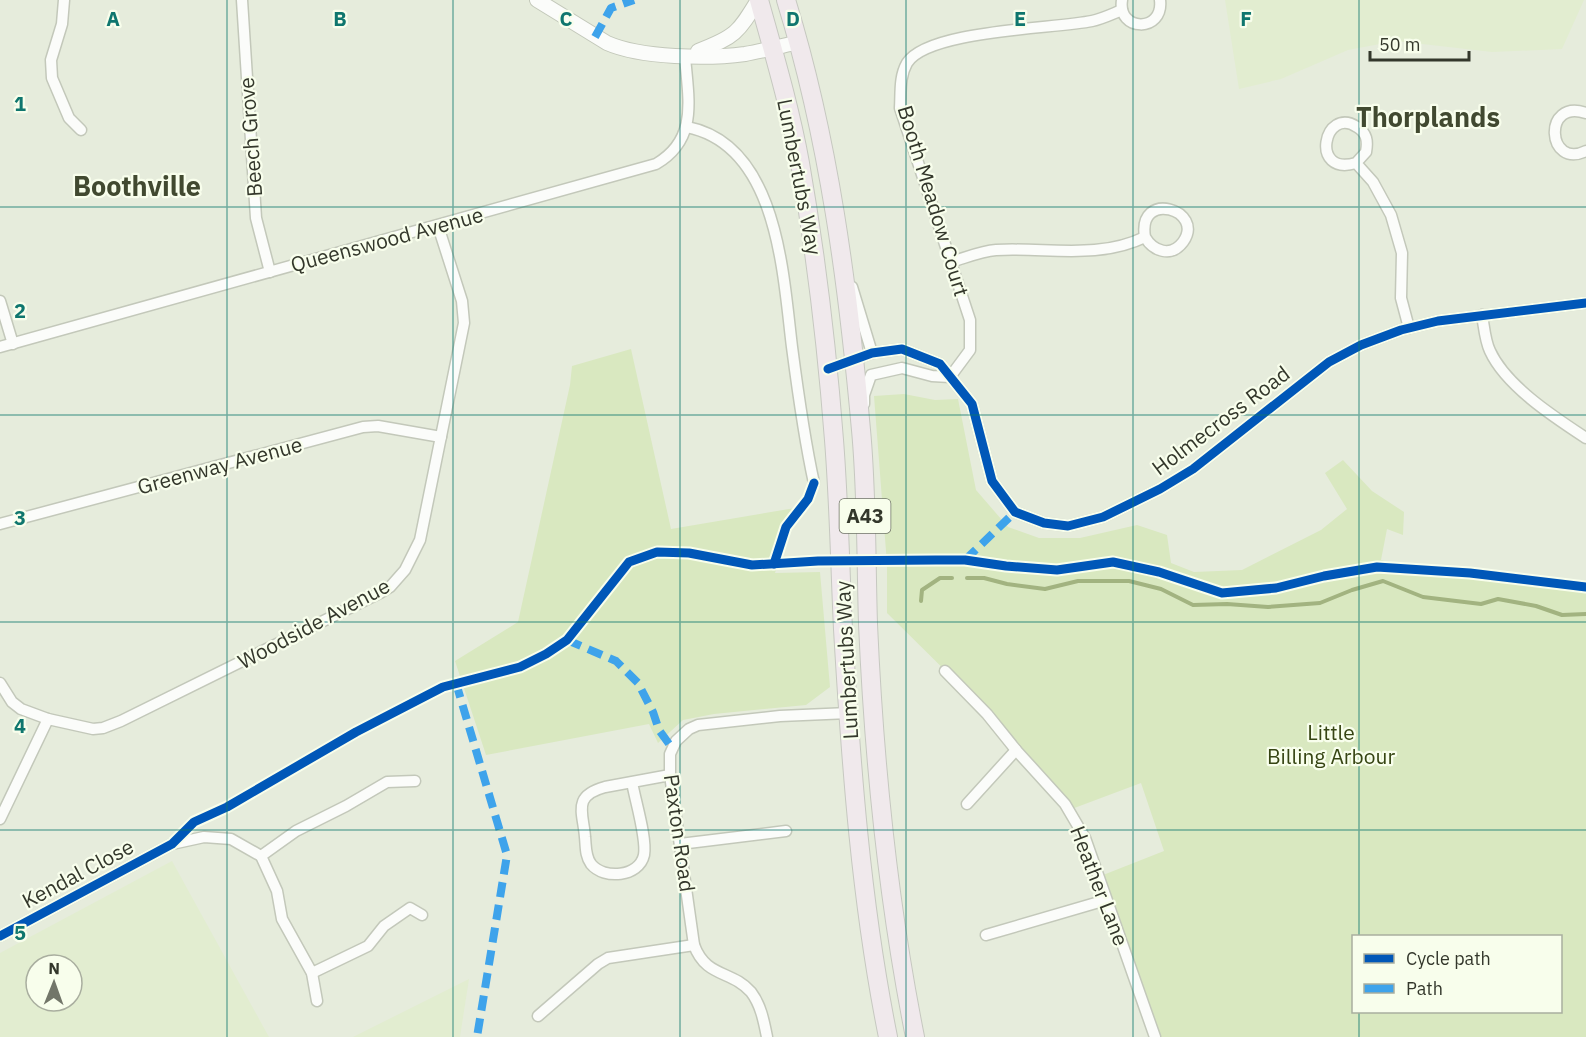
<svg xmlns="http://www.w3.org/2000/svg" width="1586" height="1037" font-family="'IBM Plex Sans',sans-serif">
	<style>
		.built { fill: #e2edd0; fill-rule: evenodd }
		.green { fill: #d9e8c0; fill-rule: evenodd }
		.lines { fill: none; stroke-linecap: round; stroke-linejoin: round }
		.stream { stroke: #a2b380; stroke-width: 4 }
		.minor-casing { stroke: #c3c8ba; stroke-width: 13 }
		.tertiary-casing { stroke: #c3c8ba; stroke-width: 16 }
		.trunk-casing { stroke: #c6c8c0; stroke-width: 20 }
		.minor { stroke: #fbfcfa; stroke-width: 10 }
		.tertiary { stroke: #fbfcfa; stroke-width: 14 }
		.trunk { stroke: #f0e9ec; stroke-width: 18 }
		.quiet { stroke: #3ea3eb; stroke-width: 8; stroke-dasharray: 15 8; stroke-linecap: butt }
		.cycleway-casing { stroke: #f8feec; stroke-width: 13 }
		.cycleway { stroke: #0057b8; stroke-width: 9 }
		.grid { fill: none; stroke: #0f766e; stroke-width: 1.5; stroke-opacity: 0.55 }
		.labels { text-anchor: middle; stroke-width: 4.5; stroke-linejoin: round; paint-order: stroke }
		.shield { fill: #f8feec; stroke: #6e7365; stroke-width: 1.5 }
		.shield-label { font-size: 20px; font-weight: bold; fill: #33372b }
		.street-label { font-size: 21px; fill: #33372b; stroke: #f8feec }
		.park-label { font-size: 21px; fill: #364513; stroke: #f8feec }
		.district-label { font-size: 27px; font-weight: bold; fill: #414930; stroke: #f8feec }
		.grid-label { font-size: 20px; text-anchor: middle; font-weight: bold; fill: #0f766e; stroke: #f8feec; stroke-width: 4.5; stroke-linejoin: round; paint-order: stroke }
	</style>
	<rect width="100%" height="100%" fill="#e6ecdc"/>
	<g class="built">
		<path d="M 1225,0 L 1584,0 L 1562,49 L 1492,52 L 1396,41 L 1348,50 L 1281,79 L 1239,89 Z"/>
		<path d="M 172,861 L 269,1037 L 0,1037 L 0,953 ZM 36,965 L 72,965 L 72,1001 L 36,1001 Z"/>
		<path d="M 469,979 L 460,1037 L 353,1037 Z"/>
	</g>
	<g class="green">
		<path d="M 631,349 L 671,529 L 795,508 L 775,573 L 820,572 L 830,687 L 806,705 L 714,714 L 683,720 L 658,743 L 649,724 L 486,755 L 455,661 L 518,622 L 570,385 L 572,366 Z"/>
		<path d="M 904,394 L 935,400 L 958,399 L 976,490 L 1008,527 L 1039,538 L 1080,538 L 1137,525 L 1167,535 L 1171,563 L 1194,572 L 1242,570 L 1321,530 L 1347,509 L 1325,473 L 1343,460 L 1372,491 L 1404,512 L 1403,535 L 1387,529 L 1381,560 L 1433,575 L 1586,592 L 1586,1037 L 1156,1037 L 1098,877 L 1164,851 L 1141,783 L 1069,810 L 975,700 L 887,613 L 887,564 L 874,396 ZM 1354,936 L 1560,936 L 1560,1012 L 1354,1012 Z"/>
	</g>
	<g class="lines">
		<g class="stream">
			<path d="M 967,578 L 984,578 L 1007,584 L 1045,589 L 1078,581 L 1129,581 L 1161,589 L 1193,605 L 1227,604 L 1268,607 L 1320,603 L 1352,590 L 1383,581 L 1423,597 L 1481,604 L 1498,599 L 1536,606 L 1562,615 L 1586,614"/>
			<path d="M 921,601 L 922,590 L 940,578 L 952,578"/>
		</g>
		<defs>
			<g id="minor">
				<path d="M 64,0 L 62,24 L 51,60 L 52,78 L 69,118 L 81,130"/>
				<path d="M 242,0 L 256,218 L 270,272"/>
				<path d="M 1122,0 C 1117,32 1164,33 1160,0"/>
				<path d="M 1586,113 C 1542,98 1547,170 1586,151"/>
				<path d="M 687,127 C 778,145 783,274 792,347 C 798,393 804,438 814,483"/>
				<path d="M 1356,163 L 1366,152 C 1368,141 1367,133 1357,127 C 1324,105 1309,177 1356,163 L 1373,182 L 1391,215 L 1402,253 L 1401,298 L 1409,328"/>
				<path d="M 951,262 C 965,258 981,251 996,250 C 1046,247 1098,260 1145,237 C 1137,189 1206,210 1183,242 C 1171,258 1153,251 1145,237"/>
				<path d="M 852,287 L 872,353"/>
				<path d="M 0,301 L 13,344"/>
				<path d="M 1482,315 C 1484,326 1485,341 1490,351 C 1506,386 1554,417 1586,438"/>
				<path d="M 0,347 L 656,164 C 699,139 688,98 685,56"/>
				<path d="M 828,369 L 872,353 L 902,349 L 940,364 L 972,404 L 992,481 L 1015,512 L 1044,523 L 1068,526 L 1103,517 L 1160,489 L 1193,469 L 1329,362 L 1361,345 L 1401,330 L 1438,321 L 1586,303"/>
				<path d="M 950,377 L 970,350 L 970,320 L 900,108 C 901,93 899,77 907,63 C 928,30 1052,29 1092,21 C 1102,19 1112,14 1122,10"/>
				<path d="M 864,404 L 864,395 L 871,375 L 902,368 L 932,376 L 950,377"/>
				<path d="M 0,524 L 363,427 L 378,426 L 441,437"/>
				<path d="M 945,671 L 987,714 L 1016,750"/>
				<path d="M 0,683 L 12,702 L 21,709 L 48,719 L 93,729 L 103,728 L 121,721 L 380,593 L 390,587 L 405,570 L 420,540 L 464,323 L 462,301 L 438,226"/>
				<path d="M 632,782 C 635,800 647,838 644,855 C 639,877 604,880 591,864 C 585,856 586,846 585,837 C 583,812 572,796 605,787 L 670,775"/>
				<path d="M 967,804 L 1016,750 L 1065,804 L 1085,838 L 1155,1037"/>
				<path d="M 0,819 L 48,719"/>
				<path d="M 680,844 L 786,831"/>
				<path d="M 261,856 L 296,831 L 346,806 L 387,782 L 415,781"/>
				<path d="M 986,935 L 1106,900"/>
				<path d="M 0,936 L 172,844 L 204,837 L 231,839 L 261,856 L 277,891 L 282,919 L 312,973 L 317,1001"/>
				<path d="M 312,973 L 368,946 L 384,926 L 410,908 L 422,915"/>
				<path d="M 538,1016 L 598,964 L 608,958 L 694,945"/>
				<path d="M 767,1037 C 764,1022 761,1005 751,992 C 732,970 706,978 694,945 L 670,775 L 670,754 L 676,741 L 689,729 L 698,725 L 780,716 L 849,713"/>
			</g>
			<g id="tertiary">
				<path d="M 537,0 L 607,43 C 641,58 708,59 745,54 C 763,51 781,46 799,42"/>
				<path d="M 698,51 C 735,37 738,33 758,0"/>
			</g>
			<g id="trunk">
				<path d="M 759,0 C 774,54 790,108 800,163 C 816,255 827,348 834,440 C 839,503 840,566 843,629 C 851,766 861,903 888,1037"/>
				<path d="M 786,0 C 829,139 848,285 861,430 C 867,494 866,559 868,624 C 874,762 888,902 915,1037"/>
			</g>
		</defs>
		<use href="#minor" class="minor-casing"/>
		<use href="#tertiary" class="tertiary-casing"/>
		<use href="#trunk" class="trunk-casing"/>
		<use href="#minor" class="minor"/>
		<use href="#tertiary" class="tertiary"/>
		<use href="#trunk" class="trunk"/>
		<g class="quiet">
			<path d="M 595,37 L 611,8 L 634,0"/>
			<path d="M 965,560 L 1015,512"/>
			<path d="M 567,640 L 616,661 L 638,683 L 653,712 L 659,730 L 672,748"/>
			<path d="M 456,683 L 507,855 L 477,1037"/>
		</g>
		<defs>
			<g id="cycleway">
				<path d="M 828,369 L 872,353 L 902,349 L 940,364 L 972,404 L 992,481 L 1015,512 L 1044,523 L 1068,526 L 1103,517 L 1160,489 L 1193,469 L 1329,362 L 1361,345 L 1401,330 L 1438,321 L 1586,303"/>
				<path d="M 774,564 L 786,527 L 808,499 L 814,483"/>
				<path d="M 0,936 L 172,844 L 194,822 L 227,807 L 356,732 L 443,687 L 520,667 L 546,654 L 567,640 L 629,562 L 657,552 L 689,553 L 752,565 L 818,561 L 936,560 L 965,560 L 1006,566 L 1057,570 L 1113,562 L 1159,572 L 1222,593 L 1276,588 L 1324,576 L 1377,567 L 1470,573 L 1586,587"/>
			</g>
		</defs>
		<use href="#cycleway" class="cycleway-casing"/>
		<use href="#cycleway" class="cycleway"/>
	</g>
	<path class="grid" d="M 227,0 L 227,1037M 453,0 L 453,1037M 680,0 L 680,1037M 906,0 L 906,1037M 1133,0 L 1133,1037M 1359,0 L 1359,936M 0,207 L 1586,207M 0,415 L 1586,415M 0,622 L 1586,622M 0,830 L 1586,830M 1359,1012 L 1359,1037"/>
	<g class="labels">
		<rect class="shield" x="839.5" y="499" width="51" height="34" rx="4.5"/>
		<g class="shield-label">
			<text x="865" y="523">A43</text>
		</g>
		<g class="street-label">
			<text transform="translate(251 137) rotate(-94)" y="7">Beech Grove</text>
			<text transform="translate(799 177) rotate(79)" y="7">Lumbertubs Way</text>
			<text transform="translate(933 201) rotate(73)" y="7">Booth Meadow Court</text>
			<text transform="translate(387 240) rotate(-15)" y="7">Queenswood Avenue</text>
			<text transform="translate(1221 421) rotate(-37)" y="7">Holmecross Road</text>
			<text transform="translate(220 466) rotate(-15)" y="7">Greenway Avenue</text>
			<text transform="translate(314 624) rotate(-28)" y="7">Woodside Avenue</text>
			<text transform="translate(847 660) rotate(-93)" y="7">Lumbertubs Way</text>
			<text transform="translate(679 833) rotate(82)" y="7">Paxton Road</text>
			<text transform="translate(78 874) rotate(-28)" y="7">Kendal Close</text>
			<text transform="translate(1099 886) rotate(69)" y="7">Heather Lane</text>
		</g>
		<g class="park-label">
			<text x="1331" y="740">Little<tspan x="1331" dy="24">Billing Arbour</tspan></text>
		</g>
		<g class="district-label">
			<text x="1428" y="127">Thorplands</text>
			<text x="137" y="196">Boothville</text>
		</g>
	</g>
	<g class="grid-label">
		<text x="113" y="26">A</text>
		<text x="340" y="26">B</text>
		<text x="566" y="26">C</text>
		<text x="793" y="26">D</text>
		<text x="1020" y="26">E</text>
		<text x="1246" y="26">F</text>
		<text x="20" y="111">1</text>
		<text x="20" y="318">2</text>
		<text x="20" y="525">3</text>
		<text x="20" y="733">4</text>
		<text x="20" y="940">5</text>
	</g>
	<rect x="1352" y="935" width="210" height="78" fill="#f8feec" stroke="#a9ae9f" stroke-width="1.5"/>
	<rect x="1364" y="954" width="30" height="9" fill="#0057b8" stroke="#a9ae9f" stroke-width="1.5"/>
	<text x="1406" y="965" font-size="18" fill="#33372b">Cycle path</text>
	<rect x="1364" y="984" width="30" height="9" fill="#3ea3eb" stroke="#a9ae9f" stroke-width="1.5"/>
	<text x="1406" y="995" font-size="18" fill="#33372b">Path</text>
	<g transform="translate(54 983) rotate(1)"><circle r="28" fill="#f8feec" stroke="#a9ae9f" stroke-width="1.5"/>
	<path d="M0-4.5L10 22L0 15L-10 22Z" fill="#727669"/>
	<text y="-9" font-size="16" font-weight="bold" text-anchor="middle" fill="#33372b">N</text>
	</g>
	<path d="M1370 51v9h99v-9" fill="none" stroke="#33372b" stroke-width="3"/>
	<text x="1379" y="51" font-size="18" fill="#33372b" stroke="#f8feec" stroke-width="4.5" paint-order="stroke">50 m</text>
</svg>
